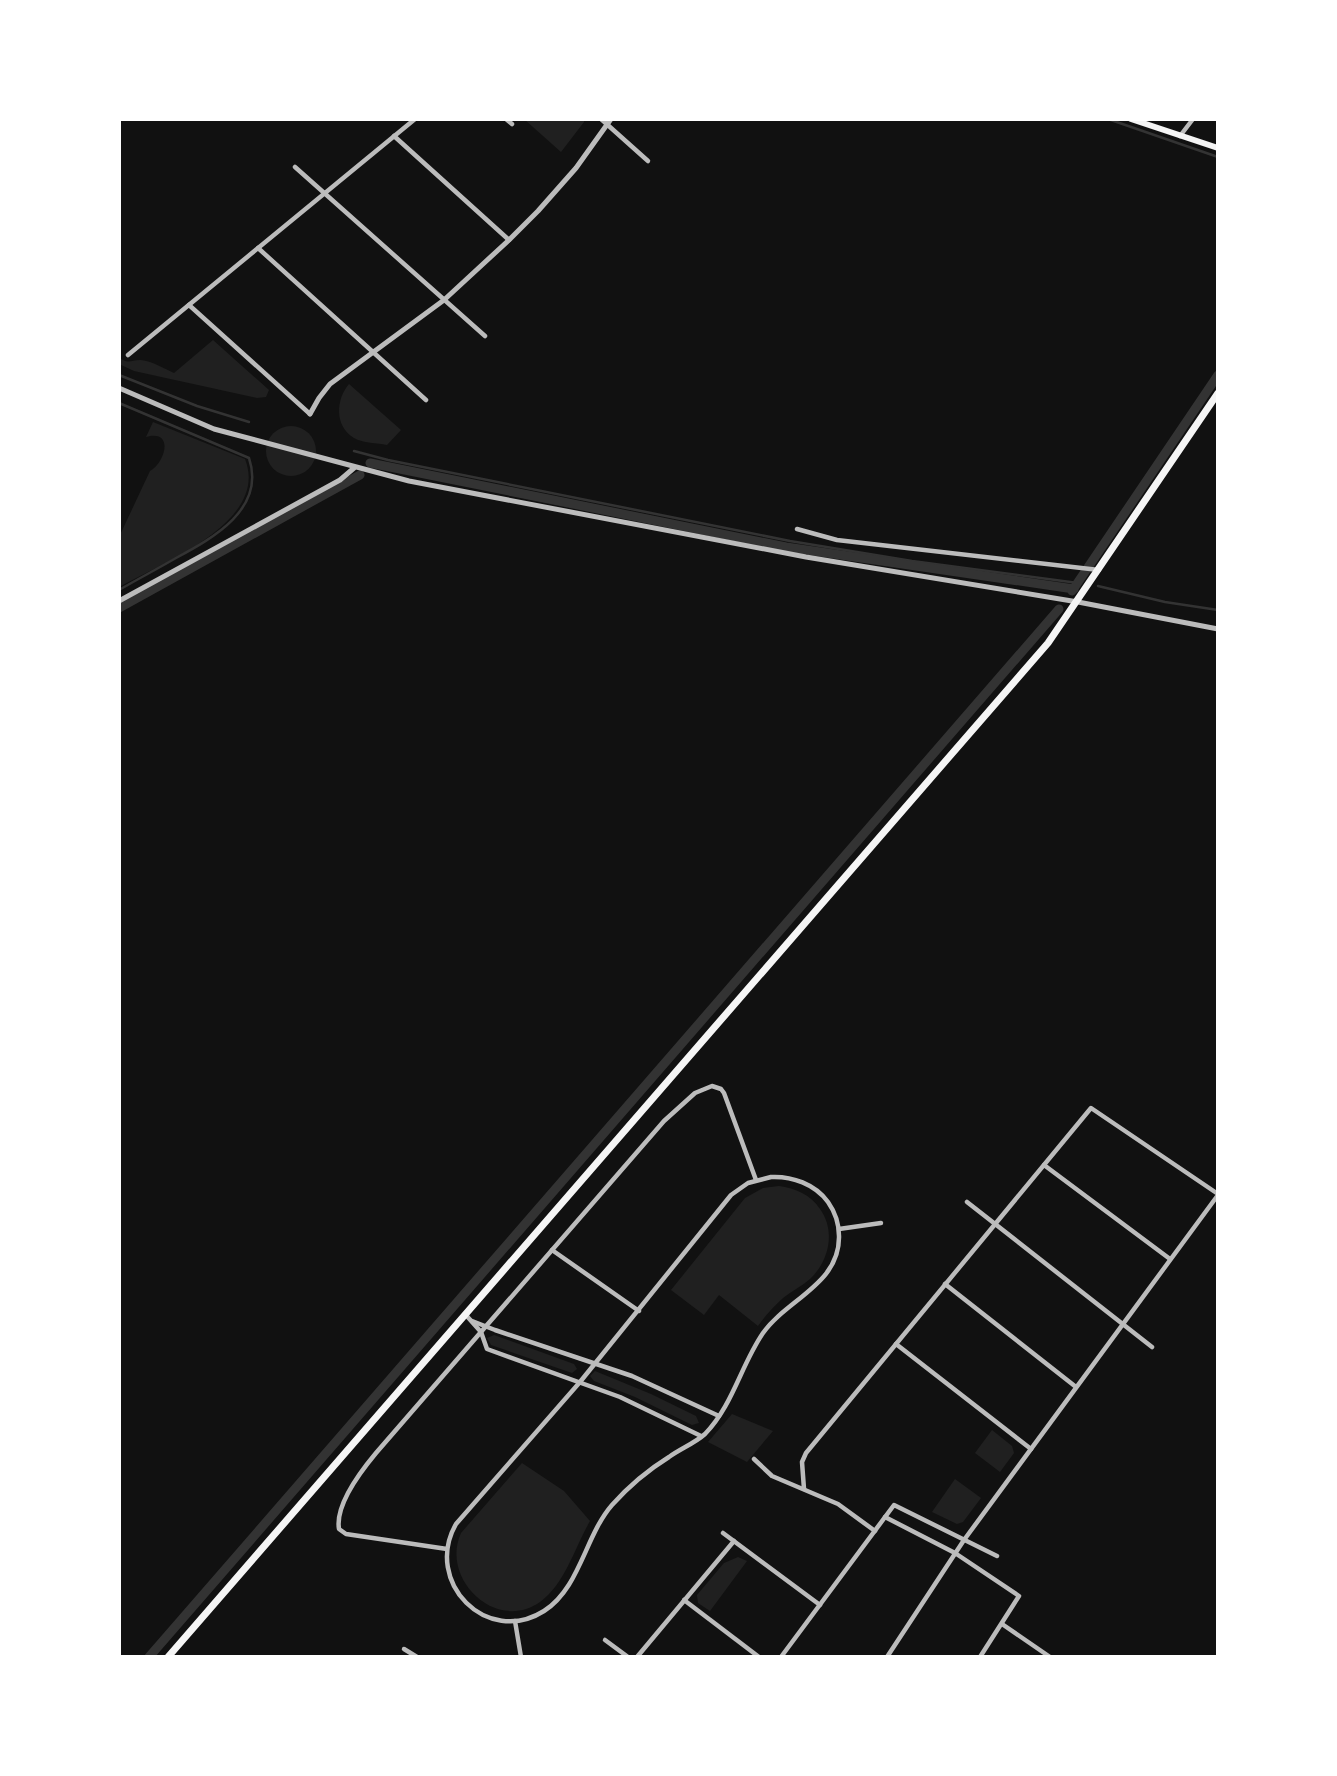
<svg xmlns="http://www.w3.org/2000/svg" width="1337" height="1776" font-family="'Noto Serif',serif">
	<style>
		.green { fill: #202020 }
		.lines { fill: none; stroke-linecap: round; stroke-linejoin: round }
		.stream { stroke: #333; stroke-width: 2.5 }
		.canal { stroke: #333; stroke-width: 9 }
		.minor { stroke: #bcbcbc; stroke-width: 4.5 }
		.tertiary { stroke: #bcbcbc; stroke-width: 5 }
		.secondary { stroke: #f5f5f5; stroke-width: 6 }
		.primary { stroke: #f5f5f5; stroke-width: 7 }
	</style>
	<rect width="100%" height="100%" fill="#111"/>
	<g class="green">
		<path d="M 524,119 L 584,119 L 584,122 L 561,152 Z"/>
		<path d="M 213,340 L 269,390 L 266,397 L 257,398 L 134,371 L 119,364 L 119,357 C 128,365 131,360 140,360 C 150,360 165,369 174,373 Z"/>
		<path d="M 349,384 L 401,430 L 387,445 C 377,443 363,443 354,438 C 334,426 336,399 349,384 Z"/>
		<path d="M 153,422 L 245,459 C 270,522 162,563 119,587 L 119,537 L 150,471 C 166,462 174,429 146,437 Z"/>
		<circle cx="291" cy="451" r="25"/>
		<path d="M 779,1186 C 795,1188 811,1195 820,1209 C 836,1231 829,1261 810,1279 C 802,1286 792,1291 783,1298 C 774,1306 765,1316 758,1326 L 719,1295 L 704,1315 L 671,1290 L 745,1198 L 763,1188 Z"/>
		<path d="M 494,1335 L 574,1364 L 577,1369 L 572,1373 L 491,1345 L 487,1338 Z"/>
		<path d="M 595,1371 L 651,1394 L 696,1416 L 699,1423 L 692,1425 L 635,1397 L 594,1381 L 590,1376 Z"/>
		<path d="M 732,1414 L 773,1431 L 747,1462 L 708,1442 Z"/>
		<path d="M 992,1430 L 1012,1446 L 1014,1453 L 1000,1472 L 975,1453 Z"/>
		<path d="M 522,1463 L 564,1491 L 590,1521 C 575,1547 565,1584 540,1602 C 496,1633 440,1579 461,1533 Z"/>
		<path d="M 955,1479 L 981,1498 L 963,1522 L 957,1524 L 932,1512 Z"/>
		<path d="M 738,1557 L 747,1561 L 710,1611 L 698,1603 L 697,1595 L 724,1563 Z"/>
	</g>
	<g class="lines">
		<g class="stream">
			<path d="M 1108,119 L 1218,157"/>
			<path d="M 119,375 L 197,406 L 249,422"/>
			<path d="M 119,403 L 249,458 C 266,509 213,538 176,558 C 157,569 138,579 119,590"/>
			<path d="M 354,451 L 388,460 L 790,541 L 912,561 L 1078,583"/>
			<path d="M 1098,586 L 1165,602 L 1218,610"/>
		</g>
		<g class="canal">
			<path d="M 370,463 L 786,547 L 1074,589"/>
			<path d="M 1072,591 L 1218,375"/>
			<path d="M 119,608 L 360,475"/>
			<path d="M 149,1657 L 1059,609"/>
		</g>
		<g class="minor">
			<path d="M 506,119 L 512,124"/>
			<path d="M 601,119 L 648,161"/>
			<path d="M 394,136 L 509,240"/>
			<path d="M 1180,136 L 1193,119"/>
			<path d="M 295,167 L 485,336"/>
			<path d="M 258,248 L 426,400"/>
			<path d="M 189,305 L 310,414"/>
			<path d="M 128,355 L 415,119"/>
			<path d="M 797,529 L 837,540 L 1099,570"/>
			<path d="M 1044,1165 L 1170,1259"/>
			<path d="M 771,1177 C 792,1176 815,1184 828,1202 C 835,1212 839,1224 839,1236 C 840,1284 787,1299 763,1333 C 741,1365 733,1405 705,1434 C 695,1443 680,1449 669,1457 C 648,1470 629,1486 612,1505 C 585,1536 580,1588 544,1611 C 487,1647 423,1582 456,1524 L 580,1382 L 731,1195 L 748,1183 Z"/>
			<path d="M 967,1202 L 1152,1347"/>
			<path d="M 839,1229 L 881,1223"/>
			<path d="M 552,1250 L 639,1311"/>
			<path d="M 945,1284 L 1076,1387"/>
			<path d="M 465,1314 L 481,1332 L 487,1349 L 620,1397 L 701,1436"/>
			<path d="M 472,1321 L 495,1330 L 632,1376 L 719,1416"/>
			<path d="M 896,1344 L 1031,1449"/>
			<path d="M 754,1459 L 772,1476 L 838,1504 L 875,1531"/>
			<path d="M 804,1489 L 802,1462 L 806,1453 L 1091,1108 L 1218,1194"/>
			<path d="M 885,1517 L 955,1553 L 1019,1596 L 980,1657"/>
			<path d="M 723,1533 L 820,1605"/>
			<path d="M 447,1549 L 346,1534 L 339,1529 C 335,1505 361,1471 376,1453 L 664,1121 L 695,1093 L 712,1086 L 721,1089 L 724,1093 L 756,1180"/>
			<path d="M 684,1600 L 759,1657"/>
			<path d="M 515,1621 L 521,1657"/>
			<path d="M 1002,1624 L 1050,1657"/>
			<path d="M 605,1640 L 628,1657"/>
			<path d="M 404,1649 L 417,1657"/>
			<path d="M 637,1657 L 734,1541"/>
			<path d="M 781,1657 L 894,1505 L 997,1556"/>
			<path d="M 887,1657 L 964,1540 L 1218,1195"/>
		</g>
		<g class="tertiary">
			<path d="M 119,388 L 214,429 L 409,481 L 806,557 L 1078,602 L 1218,629"/>
			<path d="M 310,414 L 319,398 L 330,384 L 444,300 L 509,240 L 538,211 L 576,168 L 611,119"/>
			<path d="M 119,601 L 340,480 L 354,468"/>
		</g>
		<path class="secondary" d="M 1131,119 L 1218,148"/>
		<path class="primary" d="M 168,1657 L 1048,643 L 1218,393"/>
	</g>
	<rect width="1337" height="1776" fill="none" stroke="#ffffff" stroke-width="242"/>
</svg>
